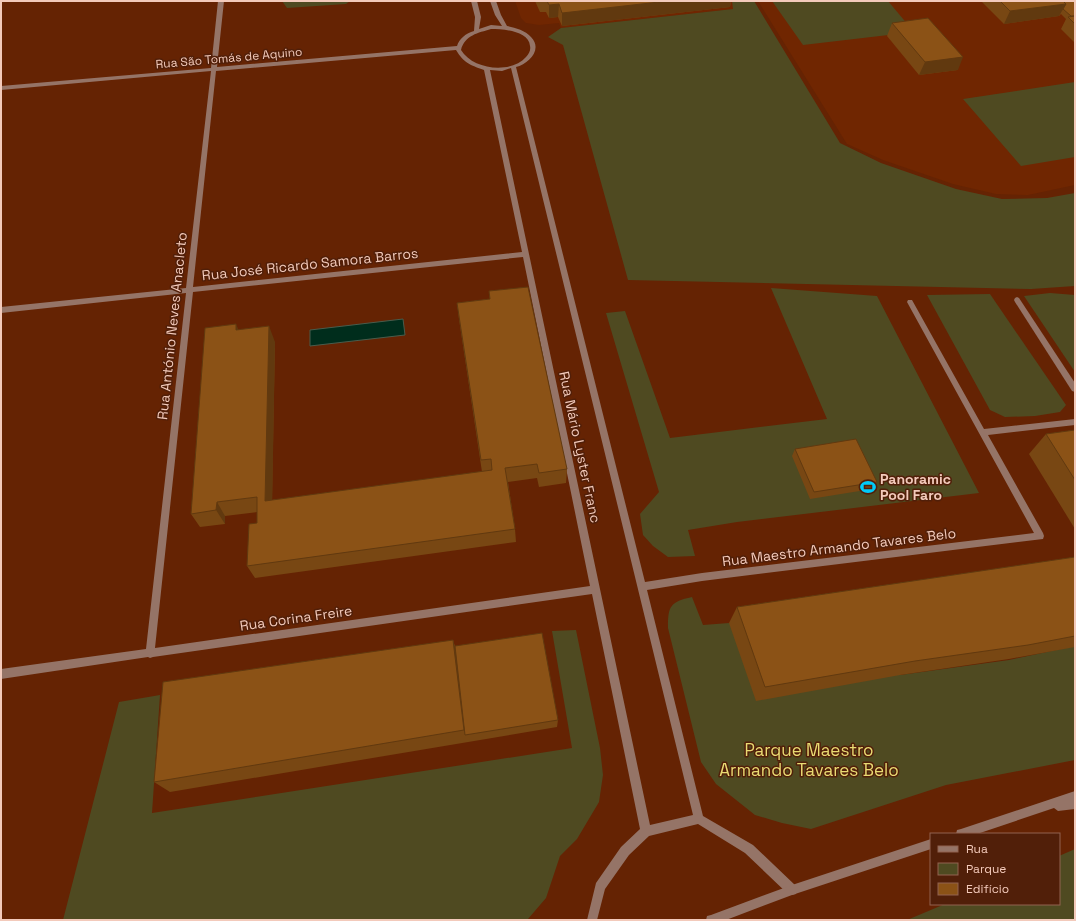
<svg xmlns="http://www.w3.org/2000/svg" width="1076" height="921" font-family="'Space Grotesk',sans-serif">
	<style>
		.built { fill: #702601 }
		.green { fill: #4f4a21 }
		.water { fill: #002d1c; stroke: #495c4c }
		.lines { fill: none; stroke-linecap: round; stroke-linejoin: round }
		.minor { fill: #957467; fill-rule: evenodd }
		.tertiary { fill: #957467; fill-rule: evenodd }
		.wall { fill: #784713 }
		.shaded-wall { fill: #61390f }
		.building { fill: #8b5216; stroke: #61390f }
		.labels { text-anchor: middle; stroke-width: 3; stroke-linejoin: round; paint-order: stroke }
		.far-street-label { font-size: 12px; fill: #f3cabb; stroke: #511f09 }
		.street-label { font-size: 14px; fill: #f3cabb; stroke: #511f09 }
		.poi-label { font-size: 14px; font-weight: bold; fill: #f3cabb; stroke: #511f09; text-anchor: start }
		.near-park-label { font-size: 17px; fill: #e9db73; stroke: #511f09 }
	</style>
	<rect width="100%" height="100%" fill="#652303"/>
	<g class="built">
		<path d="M 515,1 L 732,1 L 734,9 L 561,28 L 559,23 L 539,25 L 526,23 L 521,18 Z"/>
		<path d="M 758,1 L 1075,1 L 1075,185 L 1028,195 L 996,194 L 953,184 L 883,160 L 847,144 Z"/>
	</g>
	<g class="green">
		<path d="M 282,1 L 350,1 L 346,4 L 287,8 Z"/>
		<path d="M 732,1 L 754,1 L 840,143 L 881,163 L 956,189 L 1002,199 L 1047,198 L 1075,193 L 1075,286 L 1031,289 L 628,280 L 563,45 L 548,37 L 561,28 L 733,9 Z"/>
		<path d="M 772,1 L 888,1 L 914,32 L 803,45 Z"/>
		<path d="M 1075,82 L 1075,157 L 1021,166 L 963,99 Z"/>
		<path d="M 771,288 L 877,296 L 979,493 L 737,522 L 688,530 L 695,556 L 668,557 L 653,546 L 643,535 L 640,514 L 659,492 L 606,313 L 625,311 L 670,438 L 827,419 Z"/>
		<path d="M 1050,293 L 1075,295 L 1075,372 L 1024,296 Z"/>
		<path d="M 990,294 L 1066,405 L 1060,412 L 1035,416 L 1005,417 L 990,410 L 927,295 Z"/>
		<path d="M 692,597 L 703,625 L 729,623 L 900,675 L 1009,660 L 1075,646 L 1075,760 L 946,785 L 811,829 L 782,823 L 755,815 L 716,784 L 701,762 L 668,628 C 668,606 670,602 692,597 Z"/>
		<path d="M 576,630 L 600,748 L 603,775 L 599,802 L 577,839 L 560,856 L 546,898 L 528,919 L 63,920 L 119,702 L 160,695 L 152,813 L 572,748 L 552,631 Z"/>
		<path d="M 1075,849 L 1075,920 L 907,920 L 945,904 L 1059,904 L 1059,856 Z"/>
	</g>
	<path class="water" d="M 403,319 L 405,335 L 310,346 L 310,330 Z"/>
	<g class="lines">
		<g class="minor">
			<path d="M 218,1 L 224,1 L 217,67 L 457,46 C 459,39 466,33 474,31 L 475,17 L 471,1 L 477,1 L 481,17 L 479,29 L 491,25 L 502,26 L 495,15 L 490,1 L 496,1 L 501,15 L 507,26 C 515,28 525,30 531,37 C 543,49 529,64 516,67 L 645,582 L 702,573 L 1034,533 L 907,302 L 908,300 L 912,300 L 984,429 L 1075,419 L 1075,425 L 988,435 L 1043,533 L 1044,536 L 1043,539 L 702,581 L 647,590 L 703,816 L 753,845 L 796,886 L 797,890 L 796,894 L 792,895 L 788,894 L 745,853 L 698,824 L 649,836 L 629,855 L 605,889 L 597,920 L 587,920 L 596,883 L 621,847 L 640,829 L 592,594 L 153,657 L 150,658 L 148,657 L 1,679 L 1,669 L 146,649 L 186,293 L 1,313 L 1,307 L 186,288 L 211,71 L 1,90 L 1,86 L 211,68 ZM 491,29 C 503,29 529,31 530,46 C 531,50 529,54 526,57 C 511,74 473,70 461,50 C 465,35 478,33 491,29 ZM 456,50 C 464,63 470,65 484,70 L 522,252 L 193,287 L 216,71 ZM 511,68 L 693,815 L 650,825 L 490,70 L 502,71 ZM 523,257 L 590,586 L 155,648 L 193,292 Z"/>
			<path d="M 1017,297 L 1019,298 L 1075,383 L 1075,392 L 1072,391 L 1015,302 L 1014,300 L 1015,298 Z"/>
		</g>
		<g class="tertiary">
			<path d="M 1075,791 L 1075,809 L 1058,811 L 1054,808 L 977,834 L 956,834 L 957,830 L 961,829 Z"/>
			<path d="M 931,839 L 931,849 L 792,895 L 726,920 L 706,920 L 707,916 L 711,915 L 792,885 Z"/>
		</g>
	</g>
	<g class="wall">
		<path d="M 535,1 L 731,1 L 730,7 L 562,26 L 558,17 L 549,18 L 546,12 L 540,12 Z"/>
		<path d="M 981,1 L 1075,1 L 1075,43 L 1061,29 L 1066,19 L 1061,14 L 1059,16 L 1004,24 Z"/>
		<path d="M 892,23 L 958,70 L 919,75 L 887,36 Z"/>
		<path d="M 489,291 L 567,469 L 566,483 L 539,487 L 537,478 L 508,482 L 515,529 L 516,542 L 255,578 L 247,566 L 257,523 L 257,512 L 225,516 L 225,524 L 200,527 L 191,514 L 239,330 L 275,342 L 272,500 L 482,472 L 459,319 L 457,303 L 490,299 Z"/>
		<path d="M 1075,430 L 1075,529 L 1029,454 L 1046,434 Z"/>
		<path d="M 795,449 L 877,482 L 872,489 L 810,499 L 792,456 Z"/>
		<path d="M 1075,557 L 1075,647 L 1009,659 L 900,675 L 756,701 L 729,623 L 737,607 Z"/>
		<path d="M 453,640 L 455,646 L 558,720 L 557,727 L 170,792 L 154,782 Z"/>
	</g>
	<g class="shaded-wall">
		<path d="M 668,1 L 731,1 L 730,7 L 562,26 L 562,13 Z"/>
		<path d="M 559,4 L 558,17 L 549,18 L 549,5 Z"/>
		<path d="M 1066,4 L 1059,16 L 1004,24 L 1010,11 Z"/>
		<path d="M 963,57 L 958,70 L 919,75 L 925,62 Z"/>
		<path d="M 236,324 L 243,340 L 236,330 Z"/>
		<path d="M 269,326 L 275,342 L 272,515 L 265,501 Z"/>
		<path d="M 217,502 L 225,516 L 225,524 L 216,510 Z"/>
		<path d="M 453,640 L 457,655 L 465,735 L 464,730 Z"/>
	</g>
	<g class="building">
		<path d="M 547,1 L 668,1 L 562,13 L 559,4 L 549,5 Z"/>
		<path d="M 1000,1 L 1063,1 L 1066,4 L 1010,11 Z"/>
		<path d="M 1063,1 L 1075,1 L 1075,16 L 1071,16 L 1063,9 L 1066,4 Z"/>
		<path d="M 1075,16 L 1075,24 L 1068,17 Z"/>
		<path d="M 928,18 L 963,57 L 925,62 L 892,23 Z"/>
		<path d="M 528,287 L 567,469 L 539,473 L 537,464 L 505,468 L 515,529 L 247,566 L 249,524 L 257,523 L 257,497 L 217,502 L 216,510 L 191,514 L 205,328 L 236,324 L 236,330 L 269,326 L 265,501 L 492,470 L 491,459 L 481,460 L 457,303 L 490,299 L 489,291 Z"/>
		<path d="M 1075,430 L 1075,480 L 1046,434 Z"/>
		<path d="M 856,439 L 877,482 L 814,492 L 795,449 Z"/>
		<path d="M 1075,557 L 1075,636 L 1028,645 L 915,661 L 765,687 L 737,607 Z"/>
		<path d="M 542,633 L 558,720 L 465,735 L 455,646 Z"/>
		<path d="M 453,640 L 464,730 L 154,782 L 163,682 Z"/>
	</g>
	<defs>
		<symbol id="stadium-bare" viewBox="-9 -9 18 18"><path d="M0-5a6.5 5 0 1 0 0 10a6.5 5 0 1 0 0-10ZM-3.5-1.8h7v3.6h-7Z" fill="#00cbf9" stroke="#511f09" stroke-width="2.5" paint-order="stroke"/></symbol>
	</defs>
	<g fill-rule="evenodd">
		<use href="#stadium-bare" x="857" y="476" width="22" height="22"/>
	</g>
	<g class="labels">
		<g class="far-street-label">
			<text transform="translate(229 58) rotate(-5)" y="4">Rua São Tomás de Aquino</text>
		</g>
		<g class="street-label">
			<text transform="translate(310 264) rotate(-6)" y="5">Rua José Ricardo Samora Barros</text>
			<text transform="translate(172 326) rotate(-84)" y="5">Rua António Neves Anacleto</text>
			<text transform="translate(580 447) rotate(78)" y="5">Rua Mário Lyster Franc</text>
			<text transform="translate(839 547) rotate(-7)" y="5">Rua Maestro Armando Tavares Belo</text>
			<text transform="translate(296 618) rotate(-8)" y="5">Rua Corina Freire</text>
		</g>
		<g class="poi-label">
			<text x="880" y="484">Panoramic<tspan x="880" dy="16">Pool Faro</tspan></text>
		</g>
		<g class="near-park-label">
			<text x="809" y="756">Parque Maestro<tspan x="809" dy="20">Armando Tavares Belo</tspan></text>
		</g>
	</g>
	<rect width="1076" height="921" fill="none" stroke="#f3cabb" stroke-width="4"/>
	<rect x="930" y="833" width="130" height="72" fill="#511f09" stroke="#926350"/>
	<rect x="938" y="846" width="20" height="6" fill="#957467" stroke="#926350"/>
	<text x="966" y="853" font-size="12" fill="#f3cabb">Rua</text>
	<rect x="938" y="863" width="20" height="12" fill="#4f4a21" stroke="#926350"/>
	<text x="966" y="873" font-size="12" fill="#f3cabb">Parque</text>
	<rect x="938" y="883" width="20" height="12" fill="#8b5216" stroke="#926350"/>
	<text x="966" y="893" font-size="12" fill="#f3cabb">Edifício</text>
</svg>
